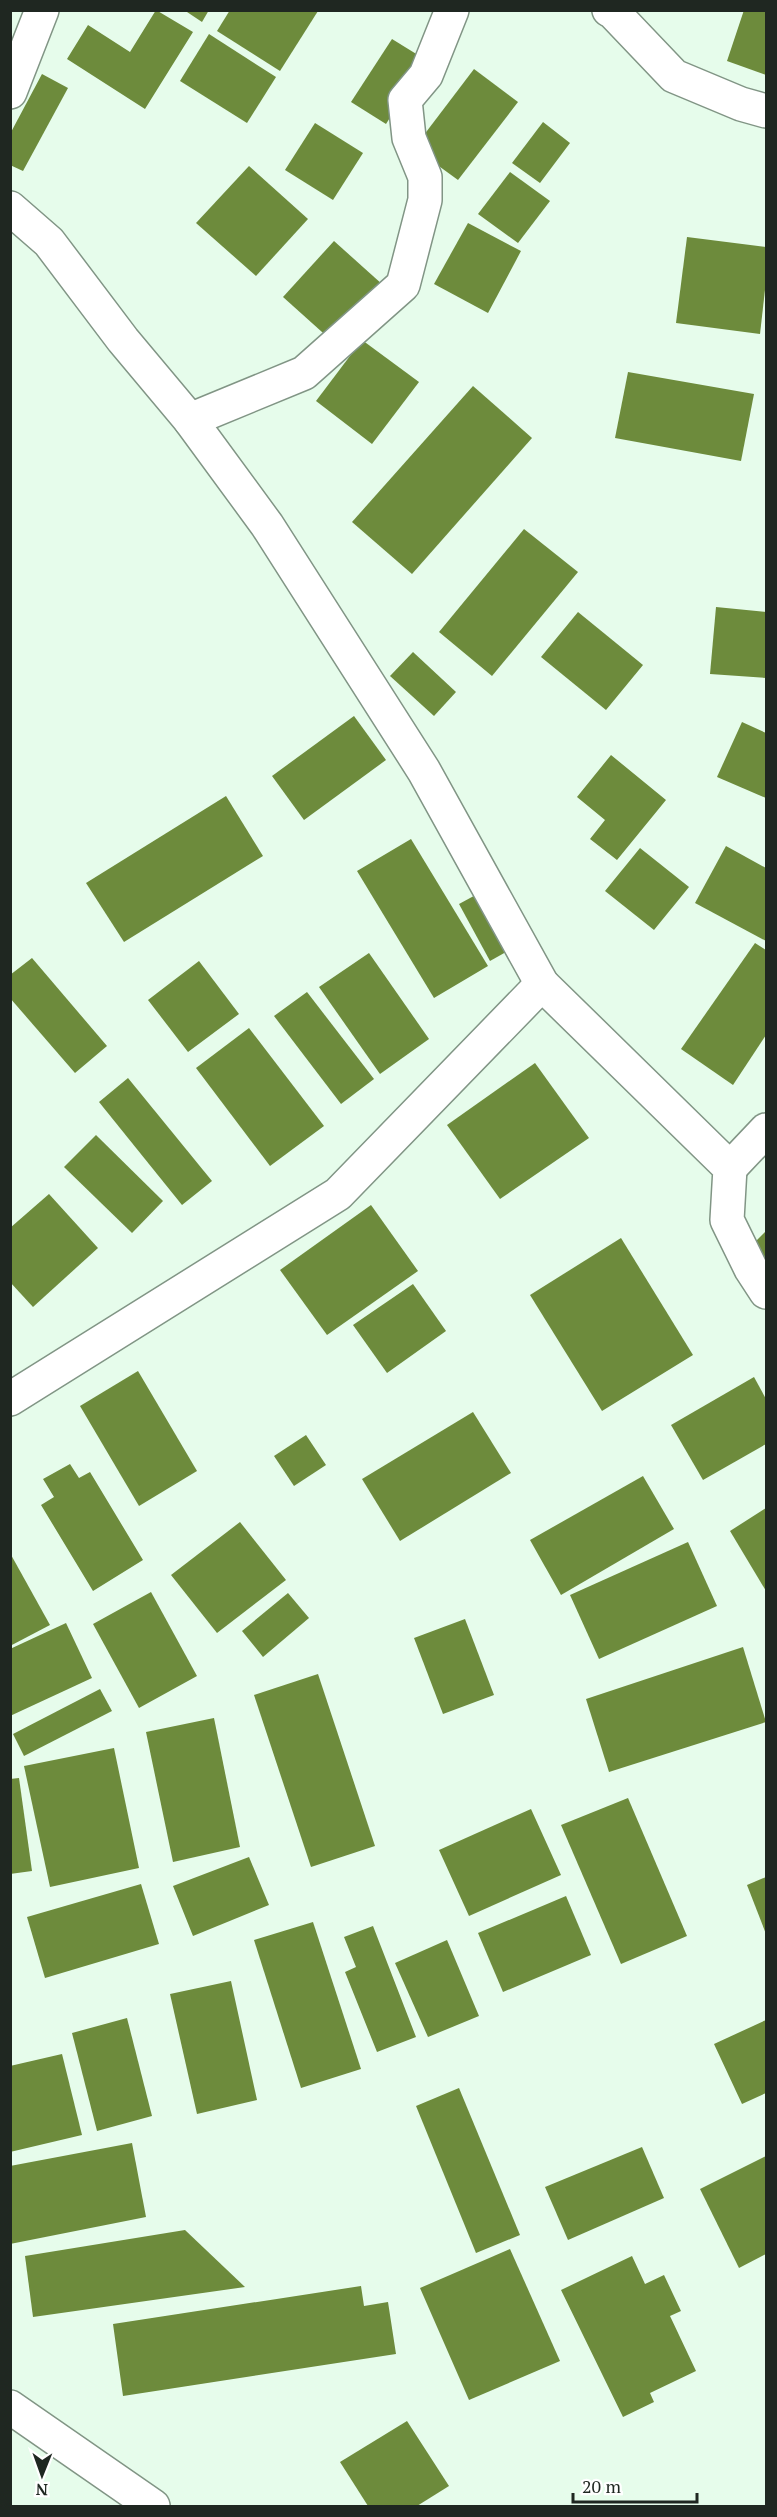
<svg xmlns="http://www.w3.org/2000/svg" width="777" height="2517" font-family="'PT Serif',serif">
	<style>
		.building { fill: #6d8b3c }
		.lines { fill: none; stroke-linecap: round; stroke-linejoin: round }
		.minor-casing { stroke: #819585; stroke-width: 36 }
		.minor { stroke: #fff; stroke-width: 33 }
	</style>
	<rect width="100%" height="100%" fill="#e6fceb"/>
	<g class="building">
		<path d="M 156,10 L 193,32 L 145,109 L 67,59 L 88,25 L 130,52 Z"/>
		<path d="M 184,10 L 209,10 L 202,22 Z"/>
		<path d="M 230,10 L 317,10 L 318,11 L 280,71 L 217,31 Z"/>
		<path d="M 744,10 L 766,10 L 766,75 L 727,61 Z"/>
		<path d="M 209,34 L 276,77 L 247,123 L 180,81 Z"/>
		<path d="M 392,39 L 426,60 L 386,124 L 351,102 Z"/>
		<path d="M 474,69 L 518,102 L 458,180 L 414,148 Z"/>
		<path d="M 42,74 L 68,88 L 23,171 L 10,165 L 10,134 Z"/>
		<path d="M 543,122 L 570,143 L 540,183 L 512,163 Z"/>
		<path d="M 315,123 L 363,153 L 333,200 L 285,170 Z"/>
		<path d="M 249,166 L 308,219 L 256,276 L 196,223 Z"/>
		<path d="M 510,172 L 550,201 L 518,243 L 478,214 Z"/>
		<path d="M 468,223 L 521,251 L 488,313 L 434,284 Z"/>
		<path d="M 687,237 L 766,247 L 766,281 L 760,334 L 676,323 Z"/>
		<path d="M 334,241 L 383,285 L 332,341 L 283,297 Z"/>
		<path d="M 362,340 L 419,382 L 372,444 L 316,401 Z"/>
		<path d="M 628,372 L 754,394 L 741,461 L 615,438 Z"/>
		<path d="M 473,386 L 532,438 L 412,574 L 352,522 Z"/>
		<path d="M 524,529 L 578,572 L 492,676 L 439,632 Z"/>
		<path d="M 716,607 L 766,612 L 766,678 L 710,674 Z"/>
		<path d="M 578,612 L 643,665 L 606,710 L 541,657 Z"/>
		<path d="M 413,652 L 456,692 L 434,716 L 390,676 Z"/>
		<path d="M 354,716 L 386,760 L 304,820 L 272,776 Z"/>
		<path d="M 742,722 L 766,733 L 766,798 L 717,777 Z"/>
		<path d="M 611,755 L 666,800 L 617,860 L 590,839 L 605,820 L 577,797 Z"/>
		<path d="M 226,796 L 263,856 L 124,942 L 86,883 Z"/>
		<path d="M 411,839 L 488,966 L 434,998 L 357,871 Z"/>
		<path d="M 726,846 L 766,868 L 766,941 L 695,903 Z"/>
		<path d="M 640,848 L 689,887 L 654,930 L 605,891 Z"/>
		<path d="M 483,891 L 515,947 L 490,961 L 459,904 Z"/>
		<path d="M 755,943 L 766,950 L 766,1035 L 733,1085 L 681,1049 Z"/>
		<path d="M 369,953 L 429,1039 L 380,1074 L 319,987 Z"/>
		<path d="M 32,958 L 107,1046 L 75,1073 L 10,998 L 10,975 Z"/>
		<path d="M 199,961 L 239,1014 L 188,1052 L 148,1000 Z"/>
		<path d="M 307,992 L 374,1079 L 341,1104 L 274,1016 Z"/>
		<path d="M 249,1028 L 324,1126 L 270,1166 L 196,1068 Z"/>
		<path d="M 535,1063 L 589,1138 L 500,1199 L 447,1125 Z"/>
		<path d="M 128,1078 L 212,1181 L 182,1205 L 99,1102 Z"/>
		<path d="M 96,1135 L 163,1201 L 132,1233 L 64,1167 Z"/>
		<path d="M 49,1194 L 98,1248 L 33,1307 L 10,1282 L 10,1228 Z"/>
		<path d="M 371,1205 L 418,1271 L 327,1335 L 280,1270 Z"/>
		<path d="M 766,1231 L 766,1270 L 747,1250 Z"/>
		<path d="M 621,1238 L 693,1355 L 602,1411 L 530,1295 Z"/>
		<path d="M 413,1284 L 446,1331 L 387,1373 L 353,1325 Z"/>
		<path d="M 138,1371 L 197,1471 L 139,1506 L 80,1406 Z"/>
		<path d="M 754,1377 L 766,1399 L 766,1444 L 703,1480 L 671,1425 Z"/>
		<path d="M 473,1412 L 511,1473 L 400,1541 L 362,1479 Z"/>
		<path d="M 306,1435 L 326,1465 L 294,1486 L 274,1456 Z"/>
		<path d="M 70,1464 L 79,1478 L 90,1472 L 143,1560 L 93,1591 L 41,1505 L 54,1497 L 43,1479 Z"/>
		<path d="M 643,1476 L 674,1529 L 561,1595 L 530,1540 Z"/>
		<path d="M 766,1508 L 766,1591 L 730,1531 Z"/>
		<path d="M 240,1522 L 286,1580 L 217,1633 L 171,1575 Z"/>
		<path d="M 688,1542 L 717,1606 L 599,1659 L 570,1595 Z"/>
		<path d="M 10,1553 L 50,1625 L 10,1646 Z"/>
		<path d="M 151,1592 L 197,1676 L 139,1708 L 93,1624 Z"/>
		<path d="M 288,1593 L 309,1618 L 263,1657 L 242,1631 Z"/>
		<path d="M 465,1619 L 494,1695 L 443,1714 L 414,1638 Z"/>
		<path d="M 66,1623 L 92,1678 L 10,1716 L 10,1649 Z"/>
		<path d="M 743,1647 L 766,1722 L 609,1772 L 586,1699 Z"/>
		<path d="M 318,1674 L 375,1846 L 311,1867 L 254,1695 Z"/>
		<path d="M 100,1689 L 112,1711 L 24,1756 L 13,1734 Z"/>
		<path d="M 214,1718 L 240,1847 L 173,1862 L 146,1732 Z"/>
		<path d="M 114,1748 L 139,1868 L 50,1887 L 24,1766 Z"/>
		<path d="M 19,1778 L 32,1871 L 10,1874 L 10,1779 Z"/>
		<path d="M 628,1798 L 687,1936 L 621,1964 L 561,1825 Z"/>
		<path d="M 531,1809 L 561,1875 L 469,1916 L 439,1850 Z"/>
		<path d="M 249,1857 L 269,1905 L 193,1936 L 173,1886 Z"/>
		<path d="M 766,1877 L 766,1934 L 747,1885 Z"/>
		<path d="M 141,1884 L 159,1944 L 45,1978 L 27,1917 Z"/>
		<path d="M 566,1896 L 591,1955 L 503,1992 L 478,1933 Z"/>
		<path d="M 313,1922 L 361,2069 L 301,2088 L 254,1940 Z"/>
		<path d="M 373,1926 L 416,2037 L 377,2052 L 345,1972 L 356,1967 L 344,1937 Z"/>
		<path d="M 447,1940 L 479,2016 L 428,2037 L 395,1963 Z"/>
		<path d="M 231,1981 L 257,2100 L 197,2114 L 170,1994 Z"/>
		<path d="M 127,2018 L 152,2116 L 97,2131 L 72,2033 Z"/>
		<path d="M 766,2020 L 766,2093 L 742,2104 L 714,2044 Z"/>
		<path d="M 62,2054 L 82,2135 L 10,2152 L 10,2066 Z"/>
		<path d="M 459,2088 L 520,2235 L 476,2253 L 416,2106 Z"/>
		<path d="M 132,2143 L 146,2217 L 10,2244 L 10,2166 Z"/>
		<path d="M 642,2147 L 664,2198 L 568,2240 L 545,2187 Z"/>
		<path d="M 766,2156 L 766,2254 L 739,2268 L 700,2189 Z"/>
		<path d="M 185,2230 L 245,2287 L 33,2317 L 25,2256 Z"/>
		<path d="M 510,2249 L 560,2361 L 469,2400 L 420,2288 Z"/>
		<path d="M 632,2256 L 645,2284 L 664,2275 L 681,2311 L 670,2316 L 696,2371 L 650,2393 L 654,2402 L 623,2417 L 561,2290 Z"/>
		<path d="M 361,2286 L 364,2306 L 388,2302 L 396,2354 L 123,2396 L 113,2324 Z"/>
		<path d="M 407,2421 L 449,2486 L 417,2506 L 368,2506 L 340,2462 Z"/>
	</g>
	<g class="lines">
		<defs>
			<g id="minor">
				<path d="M 609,10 L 613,12 L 674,76 L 741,104 L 766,111"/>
				<path d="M 10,92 L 42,10"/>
				<path d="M 10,208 L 49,242 L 123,340 L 190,420 L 267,525 L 424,771 L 542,984 L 730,1168 L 727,1220 L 751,1269 L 766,1292"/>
				<path d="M 190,420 L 304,373 L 403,285 L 425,200 L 425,177 L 409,138 L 405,100 L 426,75 L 452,10"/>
				<path d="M 730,1168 L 766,1130"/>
				<path d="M 10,1399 L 338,1194 L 542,984"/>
				<path d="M 10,2407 L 153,2506"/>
			</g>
		</defs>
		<use href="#minor" class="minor-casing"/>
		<use href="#minor" class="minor"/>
	</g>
	<rect width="777" height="2517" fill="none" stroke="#1f2721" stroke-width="24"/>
	<g transform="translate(42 2475) rotate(181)" stroke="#ffffff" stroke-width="4.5" paint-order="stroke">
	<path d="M0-4.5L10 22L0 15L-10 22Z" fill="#1f2721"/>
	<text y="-9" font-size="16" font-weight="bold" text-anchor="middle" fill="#1f2721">N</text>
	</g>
	<path d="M573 2493v9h124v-9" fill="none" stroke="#1f2721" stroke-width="3"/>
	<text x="582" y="2493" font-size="18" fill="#1f2721" stroke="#ffffff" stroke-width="4.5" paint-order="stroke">20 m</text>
</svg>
